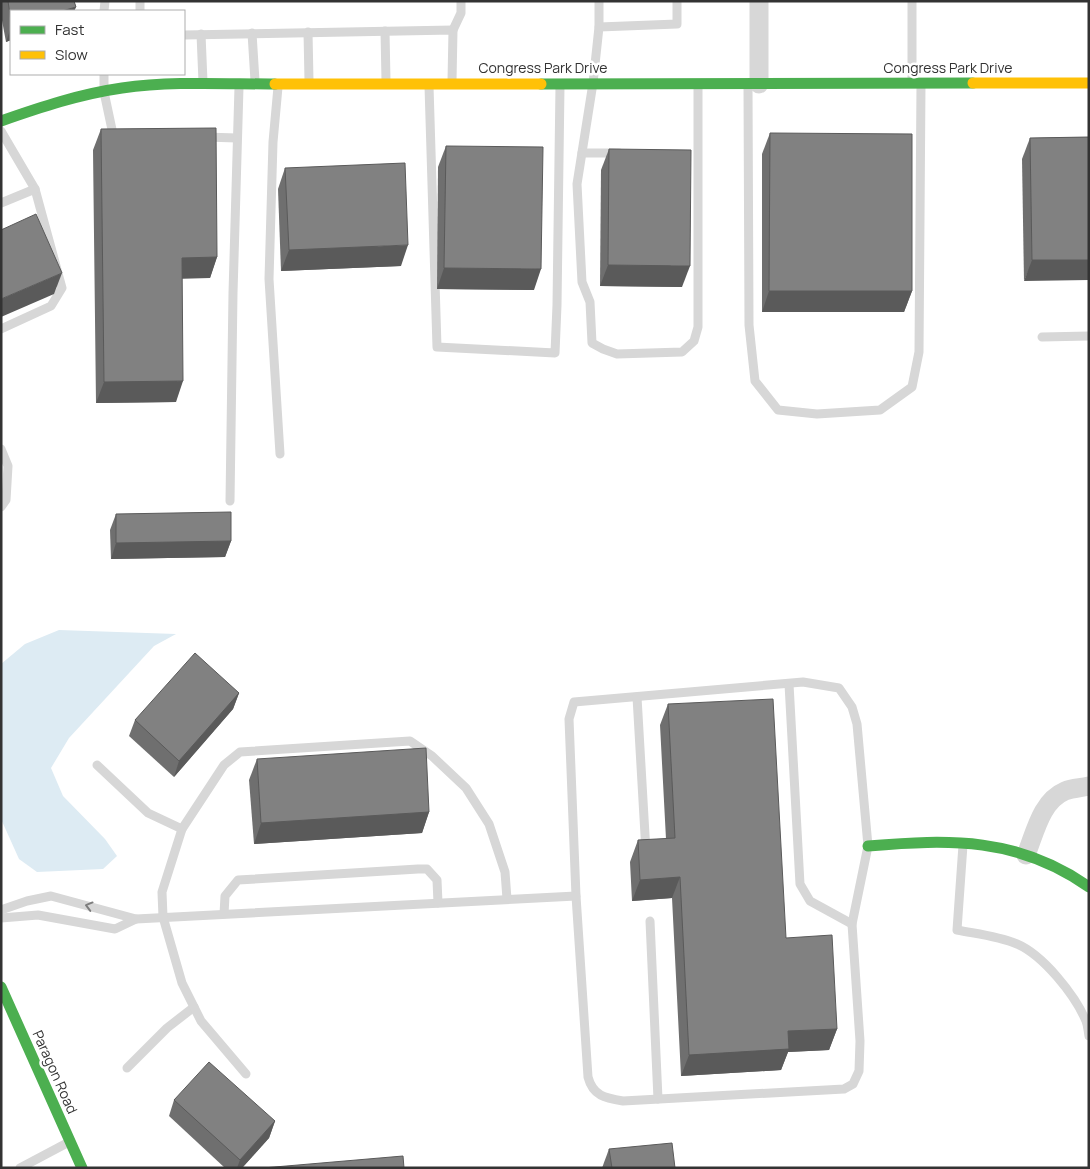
<svg xmlns="http://www.w3.org/2000/svg" width="1090" height="1169" font-family="Manrope,sans-serif">
	<style>
		.water { fill: #ddebf3 }
		.lines { fill: none; stroke-linecap: round; stroke-linejoin: round }
		.lane { stroke: #d7d7d7; stroke-width: 9 }
		.street { stroke: #d7d7d7; stroke-width: 19 }
		.fast { stroke: #4caf50; stroke-width: 11 }
		.slow { stroke: #ffc107; stroke-width: 11 }
		.wall { fill: #6f6f6f }
		.shaded-wall { fill: #5a5a5a }
		.building { fill: #818181; stroke: #5a5a5a }
		.oneway { stroke: #7d7d7d }
		.labels { text-anchor: middle; stroke-width: 5; stroke-linejoin: round; paint-order: stroke }
		.street-label { font-size: 14px; fill: #333; stroke: #fff }
	</style>
	<rect width="100%" height="100%" fill="#fff"/>
	<path class="water" d="M 59,630 L 176,634 L 154,646 L 69,738 L 51,768 L 63,796 L 105,839 L 117,856 L 103,869 L 37,872 L 19,859 L 1,819 L 1,664 L 25,644 Z"/>
	<g class="lines">
		<g class="lane">
			<path d="M 140,1 L 140,11"/>
			<path d="M 599,1 L 599,27 L 593,83 L 577,184 L 582,282 L 590,302 L 592,343 L 603,349 L 617,354 L 682,352 L 694,341 L 698,327 L 698,86"/>
			<path d="M 104,11 L 105,1"/>
			<path d="M 599,27 L 677,24 L 677,1"/>
			<path d="M 453,30 L 461,13 L 461,1"/>
			<path d="M 385,31 L 386,81"/>
			<path d="M 308,32 L 309,81"/>
			<path d="M 252,33 L 255,81"/>
			<path d="M 201,34 L 203,82"/>
			<path d="M 184,35 L 453,30 L 452,81"/>
			<path d="M 104,74 L 104,92 L 114,139"/>
			<path d="M 912,81 L 912,1"/>
			<path d="M 429,86 L 437,347 L 555,353 L 557,305 L 560,86"/>
			<path d="M 748,86 L 749,325 L 755,381 L 778,410 L 817,414 L 880,410 L 912,387 L 919,352 L 921,84"/>
			<path d="M 278,87 L 273,142 L 269,279 L 280,454"/>
			<path d="M 1,131 L 35,189 L 62,288 L 51,306 L 1,329"/>
			<path d="M 205,137 L 237,138"/>
			<path d="M 582,153 L 619,153"/>
			<path d="M 1,203 L 35,189"/>
			<path d="M 1042,337 L 1089,336"/>
			<path d="M 1,449 L 8,466 L 6,500 L 1,507"/>
			<path d="M 230,501 L 233,293 L 239,87"/>
			<path d="M 803,682 L 839,688 L 852,707 L 857,724 L 868,846 L 852,924 L 860,1041 L 859,1071 L 853,1084 L 844,1089 L 623,1101 C 605,1098 593,1096 588,1077 L 576,896 L 569,719 L 574,702 Z"/>
			<path d="M 789,684 L 800,884 L 810,901 L 852,924"/>
			<path d="M 637,697 L 646,852"/>
			<path d="M 97,765 L 148,813 L 182,829"/>
			<path d="M 963,845 L 957,930 C 977,934 998,936 1017,944 C 1043,955 1075,995 1086,1021 C 1088,1026 1088,1031 1089,1036"/>
			<path d="M 1,910 L 27,901 L 51,896 L 136,919 L 576,896"/>
			<path d="M 224,914 L 225,896 L 238,880 L 418,869 L 427,869 L 437,880 L 438,903"/>
			<path d="M 1,918 L 38,915 L 115,929 L 136,919"/>
			<path d="M 650,921 L 658,1099"/>
			<path d="M 127,1068 L 167,1028 L 194,1007"/>
			<path d="M 246,1074 L 201,1021 L 182,983 L 163,917 L 162,892 L 182,829 L 224,765 L 240,752 L 410,741 L 432,756 L 466,788 L 489,824 L 505,872 L 507,899"/>
			<path d="M 20,1168 L 69,1142"/>
		</g>
		<g class="street">
			<path d="M 759,1 L 759,84"/>
			<path d="M 1026,855 C 1035,833 1041,801 1065,791 C 1072,788 1081,788 1089,786"/>
		</g>
		<g class="fast">
			<path d="M 541,84 L 973,83"/>
			<path d="M 1,121 C 41,107 80,94 122,88 C 172,81 224,84 275,84"/>
			<path d="M 868,846 C 950,839 1018,837 1089,887"/>
			<path d="M 1,987 L 82,1168"/>
		</g>
		<g class="slow">
			<path d="M 973,83 L 1089,83"/>
			<path d="M 275,84 L 541,84"/>
		</g>
	</g>
	<g class="wall">
		<path d="M 1,1 L 74,1 L 76,7 L 74,11 L 11,11 L 11,40 L 6,42 L 1,15 Z"/>
		<path d="M 101,129 L 217,257 L 210,278 L 182,278 L 176,402 L 96,403 L 93,150 Z"/>
		<path d="M 770,133 L 912,291 L 904,312 L 762,312 L 762,154 Z"/>
		<path d="M 1089,137 L 1024,281 L 1022,159 L 1030,138 Z"/>
		<path d="M 446,146 L 534,290 L 437,289 L 438,167 Z"/>
		<path d="M 609,149 L 682,287 L 600,286 L 601,170 Z"/>
		<path d="M 285,168 L 401,266 L 281,271 L 278,189 Z"/>
		<path d="M 116,514 L 231,541 L 225,557 L 111,559 L 110,530 Z"/>
		<path d="M 239,693 L 233,709 L 174,777 L 129,736 L 135,720 Z"/>
		<path d="M 668,704 L 786,938 L 837,1029 L 829,1050 L 788,1052 L 781,1070 L 681,1076 L 672,898 L 632,901 L 630,862 L 638,840 L 666,839 L 660,725 Z"/>
		<path d="M 257,759 L 429,812 L 422,833 L 254,844 L 249,780 Z"/>
		<path d="M 174,1100 L 275,1121 L 269,1138 L 242,1168 L 225,1168 L 169,1116 Z"/>
		<path d="M 609,1149 L 675,1168 L 602,1168 Z"/>
	</g>
	<g class="shaded-wall">
		<path d="M 76,7 L 74,11 L 62,11 Z"/>
		<path d="M 11,27 L 11,40 L 6,42 Z"/>
		<path d="M 408,245 L 401,266 L 281,271 L 289,250 Z"/>
		<path d="M 217,257 L 210,278 L 174,279 L 182,258 Z"/>
		<path d="M 1032,260 L 1089,260 L 1089,280 L 1024,281 Z"/>
		<path d="M 608,265 L 690,266 L 682,287 L 600,286 Z"/>
		<path d="M 444,268 L 541,269 L 534,290 L 437,289 Z"/>
		<path d="M 62,273 L 54,294 L 1,317 L 1,299 Z"/>
		<path d="M 769,291 L 912,291 L 904,312 L 762,312 Z"/>
		<path d="M 183,381 L 176,402 L 96,403 L 104,382 Z"/>
		<path d="M 231,541 L 225,557 L 111,559 L 116,543 Z"/>
		<path d="M 239,693 L 233,709 L 174,777 L 179,761 Z"/>
		<path d="M 429,812 L 422,833 L 254,844 L 261,823 Z"/>
		<path d="M 680,877 L 672,898 L 632,901 L 640,880 Z"/>
		<path d="M 837,1029 L 829,1050 L 788,1052 L 781,1070 L 681,1076 L 689,1055 L 788,1031 Z"/>
		<path d="M 275,1121 L 269,1138 L 242,1168 L 237,1168 L 240,1160 Z"/>
	</g>
	<g class="building">
		<path d="M 8,1 L 74,1 L 76,7 L 62,11 L 11,11 L 11,22 Z"/>
		<path d="M 216,128 L 217,257 L 182,258 L 183,381 L 104,382 L 101,129 Z"/>
		<path d="M 770,133 L 912,134 L 912,291 L 769,291 Z"/>
		<path d="M 1089,137 L 1089,260 L 1032,260 L 1030,138 Z"/>
		<path d="M 446,146 L 543,147 L 541,269 L 444,268 Z"/>
		<path d="M 609,149 L 691,150 L 690,266 L 608,265 Z"/>
		<path d="M 405,163 L 408,245 L 289,250 L 285,168 Z"/>
		<path d="M 36,214 L 62,273 L 1,299 L 1,230 Z"/>
		<path d="M 231,512 L 231,541 L 116,543 L 116,514 Z"/>
		<path d="M 195,653 L 239,693 L 179,761 L 135,720 Z"/>
		<path d="M 773,699 L 786,938 L 832,935 L 837,1029 L 788,1031 L 789,1049 L 689,1055 L 680,877 L 640,880 L 638,840 L 675,838 L 668,704 Z"/>
		<path d="M 426,748 L 429,812 L 261,823 L 257,759 Z"/>
		<path d="M 209,1062 L 275,1121 L 240,1160 L 174,1100 Z"/>
		<path d="M 672,1143 L 675,1168 L 612,1168 L 609,1149 Z"/>
		<path d="M 403,1156 L 404,1168 L 263,1168 Z"/>
	</g>
	<defs><path id="oneway-chevron" d="M-2-3.5L2.5 0L-2 3.5" fill="none" stroke-width="1.6" stroke-linecap="round" stroke-linejoin="round" transform="scale(1.25)"/></defs>
	<use class="oneway" href="#oneway-chevron" transform="translate(89 906) rotate(-165)"/>
	<g class="labels">
		<g class="street-label">
			<text x="543" y="73">Congress Park Drive</text>
			<text x="948" y="73">Congress Park Drive</text>
			<text transform="translate(55 1072) rotate(66)" y="5">Paragon Road</text>
		</g>
	</g>
	<rect width="1090" height="1169" fill="none" stroke="#333333" stroke-width="5"/>
	<rect x="10" y="10" width="175" height="65" fill="#ffffff" stroke="#adadad"/>
	<rect x="20" y="26" width="25" height="8" fill="#4caf50" stroke="#adadad"/>
	<text x="55" y="35" font-size="15" fill="#333333">Fast</text>
	<rect x="20" y="51" width="25" height="8" fill="#ffc107" stroke="#adadad"/>
	<text x="55" y="60" font-size="15" fill="#333333">Slow</text>
</svg>
